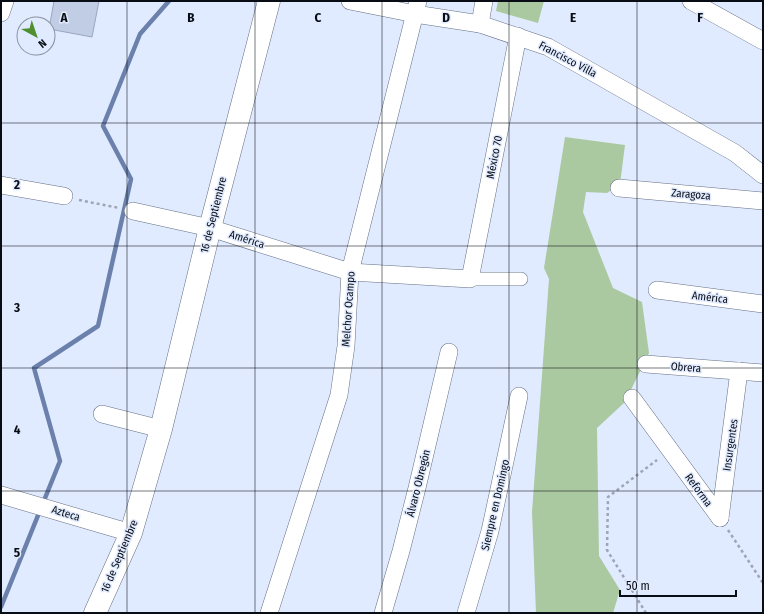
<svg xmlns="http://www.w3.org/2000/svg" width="764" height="614" font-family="'Fira Sans Condensed',sans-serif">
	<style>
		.green { fill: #abc9a0 }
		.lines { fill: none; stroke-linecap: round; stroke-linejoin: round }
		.stream { stroke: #6b81ab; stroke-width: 4.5 }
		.building { fill: #c0cde4; stroke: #9aa6bd }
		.pedestrian-casing { stroke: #657085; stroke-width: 14 }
		.minor-casing { stroke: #657085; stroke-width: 18 }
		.tertiary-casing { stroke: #657085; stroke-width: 23 }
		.path { stroke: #9ea6b6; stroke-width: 2.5; stroke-dasharray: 3 3; stroke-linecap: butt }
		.pedestrian { stroke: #fff; stroke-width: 13 }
		.minor { stroke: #fff; stroke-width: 17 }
		.tertiary { stroke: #fff; stroke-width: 22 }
		.grid { fill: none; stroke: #080c14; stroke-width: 1; stroke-opacity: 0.55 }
		.labels { text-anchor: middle; stroke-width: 3; stroke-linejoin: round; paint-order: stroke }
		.street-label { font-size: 11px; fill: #080c14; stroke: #e1ebff }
		.grid-label { font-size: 13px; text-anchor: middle; font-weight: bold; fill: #080c14; stroke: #e1ebff; stroke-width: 3; stroke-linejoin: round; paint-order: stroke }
	</style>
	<rect width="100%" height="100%" fill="#e1ebff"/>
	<g class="green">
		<path d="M 498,1 L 544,1 L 538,23 L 496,11 Z"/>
		<path d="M 565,137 L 625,145 L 620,184 L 607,193 L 586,192 L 583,212 L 613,288 L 642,302 L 649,353 L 625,402 L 597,428 L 599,556 L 620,590 L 613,613 L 536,613 L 532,512 L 549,279 L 544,268 Z"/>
	</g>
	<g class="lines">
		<path class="stream" d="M 1,607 L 60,461 L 34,368 L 98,326 L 131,179 L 103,126 L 140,34 L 169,1"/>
	</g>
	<path class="building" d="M 54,1 L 99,1 L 92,37 L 49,29 Z"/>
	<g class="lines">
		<defs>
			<path id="pedestrian" d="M 470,279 L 521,279"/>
			<g id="minor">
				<path d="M 350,1 L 415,14 L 480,24 L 548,47 L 735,153 L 763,175"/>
				<path d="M 691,1 L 763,41"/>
				<path d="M 1,13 L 5,1"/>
				<path d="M 480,24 L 484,1"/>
				<path d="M 1,185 L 64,196"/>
				<path d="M 619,188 L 763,201"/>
				<path d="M 133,211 L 210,228 L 350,272 L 470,279 L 518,36"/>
				<path d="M 657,290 L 763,304"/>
				<path d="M 646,364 L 763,373"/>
				<path d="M 632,398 L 720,518"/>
				<path d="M 102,414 L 161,429"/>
				<path d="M 1,495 L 131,533"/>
				<path d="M 720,518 L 739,371"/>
				<path d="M 269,613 L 339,395 L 346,346 L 350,272 L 418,1"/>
				<path d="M 383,613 L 401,551 L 417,488 L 449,352"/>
				<path d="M 466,613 L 490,531 L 519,396"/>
			</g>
			<path id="tertiary" d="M 95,613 L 131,533 L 161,429 L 210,228 L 269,1"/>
		</defs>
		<use href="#pedestrian" class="pedestrian-casing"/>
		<use href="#minor" class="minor-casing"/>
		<use href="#tertiary" class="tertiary-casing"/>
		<g class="path">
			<path d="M 79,200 L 119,208"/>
			<path d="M 728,530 L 763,583"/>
			<path d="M 646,613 L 607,550 L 608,497 L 657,460"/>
		</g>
		<use href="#pedestrian" class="pedestrian"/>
		<use href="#minor" class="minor"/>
		<use href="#tertiary" class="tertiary"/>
	</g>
	<path class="grid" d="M 127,1 L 127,613M 255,1 L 255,613M 382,1 L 382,613M 509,1 L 509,613M 637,1 L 637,613M 1,123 L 763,123M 1,246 L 763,246M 1,368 L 763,368M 1,491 L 763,491"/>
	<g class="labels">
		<g class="street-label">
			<text transform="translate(568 59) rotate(28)" y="4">Francisco Villa</text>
			<text transform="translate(494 157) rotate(-79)" y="4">México 70</text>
			<text transform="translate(691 194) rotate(5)" y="4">Zaragoza</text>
			<text transform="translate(213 215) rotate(-76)" y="4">16 de Septiembre</text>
			<text transform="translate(247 239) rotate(18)" y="4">América</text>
			<text transform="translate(710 297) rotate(7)" y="4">América</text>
			<text transform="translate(348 309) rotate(-86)" y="4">Melchor Ocampo</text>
			<text transform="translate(686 367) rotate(5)" y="4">Obrera</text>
			<text transform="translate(730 445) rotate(-82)" y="4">Insurgentes</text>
			<text transform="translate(418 483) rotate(-76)" y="4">Álvaro Obregón</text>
			<text transform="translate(699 490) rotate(54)" y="4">Reforma</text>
			<text transform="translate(495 505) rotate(-77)" y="4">Siempre en Domingo</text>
			<text transform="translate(66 513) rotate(17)" y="4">Azteca</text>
			<text transform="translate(119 556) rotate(-67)" y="4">16 de Septiembre</text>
		</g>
	</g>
	<g class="grid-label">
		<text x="64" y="22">A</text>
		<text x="191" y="22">B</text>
		<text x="318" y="22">C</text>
		<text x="446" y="22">D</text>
		<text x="573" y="22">E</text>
		<text x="700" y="22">F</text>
		<text x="17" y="189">2</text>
		<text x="17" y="312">3</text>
		<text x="17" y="434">4</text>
		<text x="17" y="557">5</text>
	</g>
	<rect width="764" height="614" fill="none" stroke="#080c14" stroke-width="4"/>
	<g transform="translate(36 36) rotate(140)"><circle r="19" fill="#e1ebff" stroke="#8a92a1"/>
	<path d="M0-3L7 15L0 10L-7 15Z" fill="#4f8f30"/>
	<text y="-6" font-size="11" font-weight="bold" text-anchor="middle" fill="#080c14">N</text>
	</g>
	<path d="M620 590v6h116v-6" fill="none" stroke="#080c14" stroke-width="2"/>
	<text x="626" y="590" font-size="12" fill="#080c14" stroke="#e1ebff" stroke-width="3" paint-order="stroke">50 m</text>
</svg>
